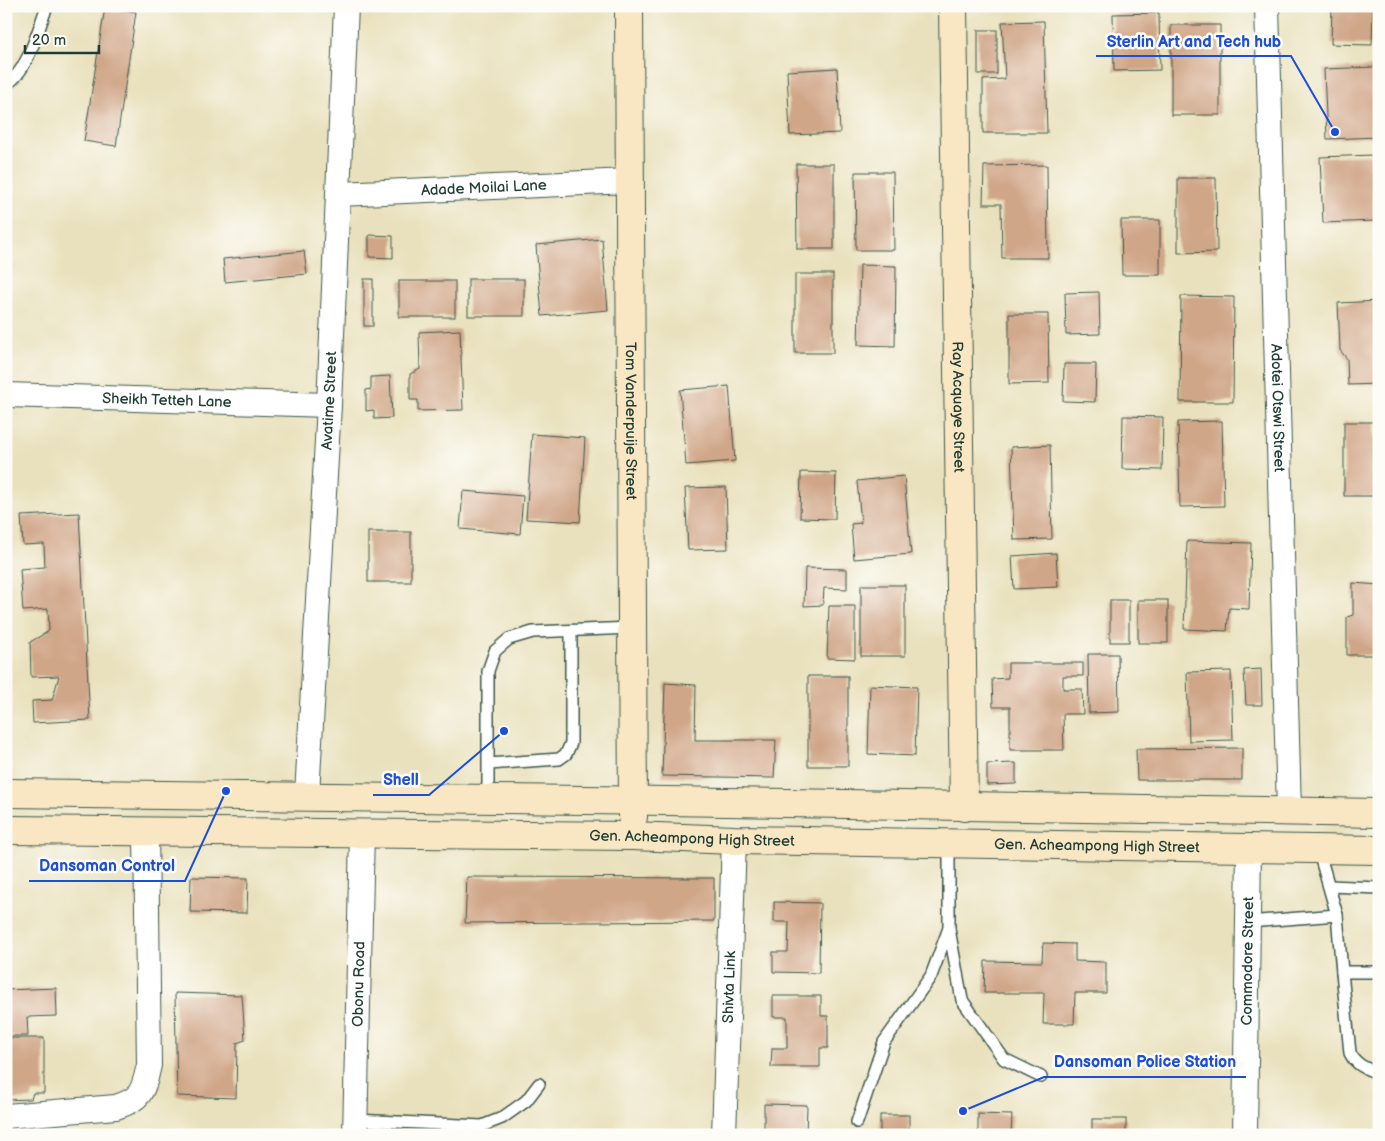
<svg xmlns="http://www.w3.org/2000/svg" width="1385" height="1141" font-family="'Balsamiq Sans',sans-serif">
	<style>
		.building { fill: #d0a688 }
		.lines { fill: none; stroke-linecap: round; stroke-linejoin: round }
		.lane-casing { stroke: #3d5649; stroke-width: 14 }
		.street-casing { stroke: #3d5649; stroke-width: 26 }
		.secondary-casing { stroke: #3d5649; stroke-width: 30 }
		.lane { stroke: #fff; stroke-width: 11 }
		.street { stroke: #fff; stroke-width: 24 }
		.secondary { stroke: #f9e7c3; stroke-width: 28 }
		.labels { text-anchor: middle; stroke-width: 5; stroke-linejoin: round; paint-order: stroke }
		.street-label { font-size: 15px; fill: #1f3d34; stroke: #fdfcf7 }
		.leader { fill: none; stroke: #1d4ed8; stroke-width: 2 }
		.callout-dot { fill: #1d4ed8; stroke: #fdfcf7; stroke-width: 2 }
		.callout-label { font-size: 16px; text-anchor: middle; font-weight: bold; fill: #1d4ed8; stroke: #fdfcf7; stroke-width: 5; stroke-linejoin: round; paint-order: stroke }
	</style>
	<rect width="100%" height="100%" fill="#fdfcf7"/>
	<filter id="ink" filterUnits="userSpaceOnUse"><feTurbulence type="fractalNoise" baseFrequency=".02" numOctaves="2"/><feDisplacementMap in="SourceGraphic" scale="10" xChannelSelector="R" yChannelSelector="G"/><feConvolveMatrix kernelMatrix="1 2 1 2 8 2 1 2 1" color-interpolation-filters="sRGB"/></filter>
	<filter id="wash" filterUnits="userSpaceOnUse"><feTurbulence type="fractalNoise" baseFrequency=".0096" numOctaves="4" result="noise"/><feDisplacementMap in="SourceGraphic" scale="20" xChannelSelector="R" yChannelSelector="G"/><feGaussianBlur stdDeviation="1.12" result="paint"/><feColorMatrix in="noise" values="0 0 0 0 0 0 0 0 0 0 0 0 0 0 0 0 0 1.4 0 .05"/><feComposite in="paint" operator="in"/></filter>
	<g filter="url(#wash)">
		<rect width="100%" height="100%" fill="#e9e1bd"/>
		<g id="blocks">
			<g class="building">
				<path d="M 1332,6 L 1373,6 L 1372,45 L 1331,44 Z"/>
				<path d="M 105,7 L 136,12 L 116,146 L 84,141 Z"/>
				<path d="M 1159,13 L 1160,70 L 1114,71 L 1113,14 Z"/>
				<path d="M 1044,21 L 1047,133 L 983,133 L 983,80 L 1005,79 L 1002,22 Z"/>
				<rect x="1171" y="25" width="49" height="90"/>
				<rect x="978" y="30" width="19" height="44"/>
				<path d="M 1376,67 L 1379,137 L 1327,139 L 1324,69 Z"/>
				<path d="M 837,68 L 840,133 L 790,135 L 787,71 Z"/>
				<path d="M 1373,155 L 1375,221 L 1323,223 L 1320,157 Z"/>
				<path d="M 796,164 L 834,164 L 834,249 L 797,249 Z"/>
				<path d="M 1047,165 L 1048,258 L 1002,258 L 1001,204 L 983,204 L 984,166 Z"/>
				<path d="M 855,172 L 893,172 L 894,250 L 856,250 Z"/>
				<path d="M 1178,178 L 1216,178 L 1217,252 L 1178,253 Z"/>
				<path d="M 1121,220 L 1160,220 L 1160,275 L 1122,275 Z"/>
				<path d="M 369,235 L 393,236 L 393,258 L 369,257 Z"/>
				<path d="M 602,239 L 608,310 L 542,316 L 536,245 Z"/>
				<path d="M 304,251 L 307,274 L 225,282 L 223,259 Z"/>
				<path d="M 860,265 L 896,266 L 895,346 L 858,345 Z"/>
				<rect x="795" y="274" width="38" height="79"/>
				<rect x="364" y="279" width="9" height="47"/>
				<rect x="468" y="279" width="56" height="37"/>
				<rect x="399" y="281" width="56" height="36"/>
				<path d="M 1099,292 L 1100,334 L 1066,335 L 1065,293 Z"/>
				<path d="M 1181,296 L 1234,297 L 1233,402 L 1180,402 Z"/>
				<path d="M 1379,301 L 1379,384 L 1348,385 L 1347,359 L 1340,350 L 1338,303 Z"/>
				<path d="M 1009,314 L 1048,314 L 1049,383 L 1009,384 Z"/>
				<path d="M 460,330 L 463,410 L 418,411 L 418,400 L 410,400 L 410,374 L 420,369 L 419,332 Z"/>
				<path d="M 1064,364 L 1096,364 L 1095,402 L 1063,401 Z"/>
				<path d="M 390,376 L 392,418 L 374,419 L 374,410 L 366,411 L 366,390 L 371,389 L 371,377 Z"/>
				<path d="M 729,386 L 735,461 L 686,465 L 680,390 Z"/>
				<path d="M 1123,416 L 1163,417 L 1162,470 L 1122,469 Z"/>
				<path d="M 1222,421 L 1224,506 L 1180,507 L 1178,422 Z"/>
				<path d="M 1344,422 L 1374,422 L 1375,465 L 1379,465 L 1379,496 L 1344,496 Z"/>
				<path d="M 532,434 L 585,438 L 580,522 L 526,519 Z"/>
				<path d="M 1050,445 L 1052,539 L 1014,540 L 1011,447 Z"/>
				<path d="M 801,472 L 836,473 L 835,519 L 800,518 Z"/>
				<path d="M 904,476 L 911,554 L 854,559 L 851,524 L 861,523 L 857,481 Z"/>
				<path d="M 726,487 L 728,549 L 688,550 L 685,488 Z"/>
				<path d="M 463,491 L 523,496 L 520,534 L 460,529 Z"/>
				<path d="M 79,513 L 90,720 L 33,723 L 32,701 L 52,700 L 59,676 L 31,677 L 30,642 L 49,631 L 48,609 L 23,611 L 20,569 L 45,567 L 44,544 L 23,545 L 21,516 Z"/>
				<rect x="368" y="532" width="43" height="50"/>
				<path d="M 1187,541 L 1251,543 L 1249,609 L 1229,608 L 1227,631 L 1184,629 Z"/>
				<path d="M 1056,553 L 1058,587 L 1014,589 L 1012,556 Z"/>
				<path d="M 805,568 L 847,569 L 847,589 L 824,588 L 823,605 L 804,606 Z"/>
				<path d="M 1353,583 L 1379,585 L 1379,655 L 1347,655 L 1347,617 L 1353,615 Z"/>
				<rect x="861" y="585" width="44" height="71"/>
				<rect x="1110" y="600" width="19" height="42"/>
				<rect x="1138" y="600" width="30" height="43"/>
				<path d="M 829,606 L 855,606 L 855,659 L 827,658 Z"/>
				<path d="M 1088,654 L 1118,654 L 1119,712 L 1089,713 Z"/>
				<path d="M 1008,663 L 1083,663 L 1083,676 L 1063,676 L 1063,689 L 1082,689 L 1083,714 L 1063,714 L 1064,750 L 1010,750 L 1010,707 L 993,707 L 992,679 L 1008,678 Z"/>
				<path d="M 1261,669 L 1262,705 L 1246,705 L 1244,670 Z"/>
				<path d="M 1231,671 L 1233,740 L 1189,741 L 1187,672 Z"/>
				<rect x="808" y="676" width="40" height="90"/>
				<path d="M 665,683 L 696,685 L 695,740 L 776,740 L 774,778 L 662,776 Z"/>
				<path d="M 870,685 L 917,687 L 915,756 L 868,754 Z"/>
				<path d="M 1242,748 L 1242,780 L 1137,780 L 1136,749 Z"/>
				<path d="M 1016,763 L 1016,784 L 987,785 L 987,764 Z"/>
				<path d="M 191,877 L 248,878 L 247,913 L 190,912 Z"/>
				<path d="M 467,877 L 714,878 L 714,921 L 465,923 Z"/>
				<path d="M 774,902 L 820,903 L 819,973 L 773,972 L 773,952 L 788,952 L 789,922 L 774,922 Z"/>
				<path d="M 1043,943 L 1075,944 L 1075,961 L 1106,962 L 1106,993 L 1075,993 L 1074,1024 L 1043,1024 L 1044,993 L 984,993 L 985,961 L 1042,962 Z"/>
				<path d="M 56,988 L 57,1016 L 27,1017 L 28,1036 L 6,1036 L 6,990 Z"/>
				<path d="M 175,993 L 242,995 L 245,1040 L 237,1043 L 236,1098 L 177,1096 Z"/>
				<path d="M 773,996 L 821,996 L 821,1016 L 828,1016 L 828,1048 L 820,1048 L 820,1067 L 771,1067 L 772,1048 L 787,1048 L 787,1017 L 773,1017 Z"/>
				<path d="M 6,1038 L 44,1038 L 44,1093 L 33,1093 L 31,1099 L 6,1100 Z"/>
				<path d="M 764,1104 L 807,1105 L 806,1135 L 764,1135 Z"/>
				<path d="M 978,1114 L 1012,1115 L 1011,1135 L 978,1135 Z"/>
				<rect x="880" y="1115" width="29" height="20"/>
				<rect x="1092" y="1119" width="34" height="16"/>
			</g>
		</g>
	</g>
	<g filter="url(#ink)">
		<use href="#blocks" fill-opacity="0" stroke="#3d5649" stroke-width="1"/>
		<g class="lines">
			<defs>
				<g id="lane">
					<path d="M 6,84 C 27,74 39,27 47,6"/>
					<path d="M 489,764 L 559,759 L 566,754 L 571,743 L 571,631"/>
					<path d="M 488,797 L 488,671 L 495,651 L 509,639 L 533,632 L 632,628"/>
					<path d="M 1318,849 L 1337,915 L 1342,972 L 1379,972"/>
					<path d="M 1329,886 L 1379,888"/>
					<path d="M 1248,922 L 1337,915"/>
					<path d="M 949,929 L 962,1000 L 1004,1059 L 1041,1077"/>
					<path d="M 1342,972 L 1350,1053 C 1356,1065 1366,1069 1379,1073"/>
					<path d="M 355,1120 L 482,1126 L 502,1118 L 526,1101 L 539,1084"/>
					<path d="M 857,1122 L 884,1042 L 931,976 L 949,928 L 949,843"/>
				</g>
				<g id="street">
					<path id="s1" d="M 1267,6 L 1289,811"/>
					<path id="s2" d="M 339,194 L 628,181"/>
					<path id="s3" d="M 6,395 L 329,405"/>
					<path id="s4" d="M 307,795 L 329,405 L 346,6"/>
					<path d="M 6,1116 L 116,1107 C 142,1099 143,1091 149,1065 L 146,831"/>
					<path id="s5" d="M 355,1135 L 362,833"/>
					<path id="s6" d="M 724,1135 L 734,840"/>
					<path id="s7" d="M 1245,1135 L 1249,847"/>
				</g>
				<g id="secondary">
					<path id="s8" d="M 629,6 L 633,817"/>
					<path id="s9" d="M 953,6 L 964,807"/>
					<path d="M 6,793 C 464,796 921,806 1379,813"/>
					<path id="s10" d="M 6,830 L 632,836 L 734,840 L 1379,850"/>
				</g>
			</defs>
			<use href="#lane" class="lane-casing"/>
			<use href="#street" class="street-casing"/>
			<use href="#secondary" class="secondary-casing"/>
			<use href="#lane" class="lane"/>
			<use href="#street" class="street"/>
			<use href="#secondary" class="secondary"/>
		</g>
	</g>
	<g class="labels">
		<g class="street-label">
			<text dy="5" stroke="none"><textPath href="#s2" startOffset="145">Adade Moilai Lane</textPath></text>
			<text dy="5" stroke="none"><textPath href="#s3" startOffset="161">Sheikh Tetteh Lane</textPath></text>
			<text dy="5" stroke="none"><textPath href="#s4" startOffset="395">Avatime Street</textPath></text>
			<text dy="5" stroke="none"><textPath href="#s9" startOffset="401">Ray Acquaye Street</textPath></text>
			<text dy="5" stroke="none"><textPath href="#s1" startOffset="402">Adotei Otswi Street</textPath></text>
			<text dy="5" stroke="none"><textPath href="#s8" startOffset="415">Tom Vanderpuije Street</textPath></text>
			<text dy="5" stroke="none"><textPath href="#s10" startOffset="686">Gen. Acheampong High Street</textPath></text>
			<text dy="5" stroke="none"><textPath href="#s10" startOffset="1091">Gen. Acheampong High Street</textPath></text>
			<text dy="5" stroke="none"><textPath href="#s7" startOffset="174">Commodore Street</textPath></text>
			<text dy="5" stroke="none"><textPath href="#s5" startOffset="151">Obonu Road</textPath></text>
			<text dy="5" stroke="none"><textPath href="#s6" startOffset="148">Shivta Link</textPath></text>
		</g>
	</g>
	<path class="leader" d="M1335 132L1291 56H1096M504 731L429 795H373M226 791L185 881H29M963 1111L1044 1077H1246"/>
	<g class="callout-dot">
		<circle cx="1335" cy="132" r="5"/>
		<circle cx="504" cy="731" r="5"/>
		<circle cx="226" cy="791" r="5"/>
		<circle cx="963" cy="1111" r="5"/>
	</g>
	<g class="callout-label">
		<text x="1194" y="47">Sterlin Art and Tech hub</text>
		<text x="401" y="785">Shell</text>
		<text x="107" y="871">Dansoman Control</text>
		<text x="1145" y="1067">Dansoman Police Station</text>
	</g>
	<rect width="1385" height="1141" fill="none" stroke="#fdfcf7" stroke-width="25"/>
	<path d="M25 45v8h74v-8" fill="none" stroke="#1f3d34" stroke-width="2.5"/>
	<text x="32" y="45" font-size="15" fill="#1f3d34" stroke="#fdfcf7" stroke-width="4" paint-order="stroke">20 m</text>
</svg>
